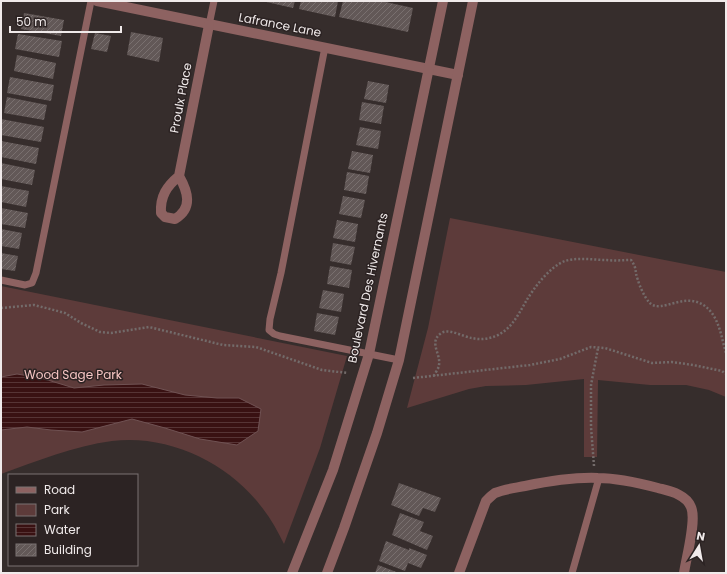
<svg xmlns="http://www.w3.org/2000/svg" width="727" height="574" font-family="Poppins,sans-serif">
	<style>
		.green { fill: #5d3b3a }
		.water { fill: url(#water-rules); stroke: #705253 }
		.building { fill: url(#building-hatch) }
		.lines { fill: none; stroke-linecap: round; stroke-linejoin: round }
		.path { stroke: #736b6a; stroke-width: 2.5; stroke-dasharray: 2 2; stroke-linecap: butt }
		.service { stroke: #8d6261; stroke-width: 7 }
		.minor { stroke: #8d6261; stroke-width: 10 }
		.tertiary { stroke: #8d6261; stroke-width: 10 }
		.labels { text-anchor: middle; stroke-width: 3; stroke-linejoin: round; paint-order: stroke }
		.street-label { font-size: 12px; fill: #f0eaea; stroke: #2c2323 }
		.park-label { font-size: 12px; fill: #f6c5c3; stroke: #2c2323 }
	</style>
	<defs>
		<pattern id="water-rules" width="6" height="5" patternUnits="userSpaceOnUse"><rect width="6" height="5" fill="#391112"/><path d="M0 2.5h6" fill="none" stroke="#563435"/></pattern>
		<pattern id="building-hatch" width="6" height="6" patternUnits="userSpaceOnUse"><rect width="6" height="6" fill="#625857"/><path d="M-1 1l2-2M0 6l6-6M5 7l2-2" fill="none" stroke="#79706f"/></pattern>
	</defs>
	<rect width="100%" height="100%" fill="#362d2c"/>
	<g class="green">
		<path d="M 450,218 L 726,272 L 726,397 L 709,390 L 686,385 L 650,385 L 598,380 L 597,457 L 584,457 L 584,379 L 526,385 L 486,386 L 469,389 L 407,408 L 428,328 Z"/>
		<path d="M 1,286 L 347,356 L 320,448 L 284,544 C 277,530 270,517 260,505 C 227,462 167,434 112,441 C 74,446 37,461 1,474 Z"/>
	</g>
	<path class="water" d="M 17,374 L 41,378 L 74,388 L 104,385 L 142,384 L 185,395 L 217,398 L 239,398 L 261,409 L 258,431 L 237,445 L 200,439 L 165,428 L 132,419 L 82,432 L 51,430 L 27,427 L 1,430 L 1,377 Z"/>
	<g class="building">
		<path d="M 262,1 L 295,1 L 293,8 Z"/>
		<path d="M 301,1 L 338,1 L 335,17 L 299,9 Z"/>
		<path d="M 343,1 L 381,1 L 413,8 L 408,32 L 339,17 Z"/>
		<path d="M 24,13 L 64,20 L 61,36 L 21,29 Z"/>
		<path d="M 131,32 L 163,38 L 159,62 L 127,55 Z"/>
		<path d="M 95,33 L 111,36 L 107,52 L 91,49 Z"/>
		<path d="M 18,34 L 62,41 L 59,57 L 15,49 Z"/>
		<path d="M 17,55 L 56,63 L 53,79 L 14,71 Z"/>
		<path d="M 10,77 L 54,85 L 51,101 L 7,93 Z"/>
		<path d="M 368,81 L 389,85 L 386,103 L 364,99 Z"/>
		<path d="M 7,97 L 47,105 L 44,120 L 4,113 Z"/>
		<path d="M 362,102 L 384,106 L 381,124 L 359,120 Z"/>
		<path d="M 1,119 L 44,127 L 41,142 L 1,135 Z"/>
		<path d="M 360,127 L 381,131 L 378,149 L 356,145 Z"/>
		<path d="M 1,141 L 39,148 L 36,164 L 1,157 Z"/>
		<path d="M 352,151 L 373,155 L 370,173 L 348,169 Z"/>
		<path d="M 1,163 L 35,170 L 32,185 L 1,179 Z"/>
		<path d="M 347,172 L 369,176 L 366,194 L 344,190 Z"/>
		<path d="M 1,186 L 29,191 L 26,207 L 1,202 Z"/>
		<path d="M 343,196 L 365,200 L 361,218 L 339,214 Z"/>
		<path d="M 1,208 L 28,213 L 25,228 L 1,224 Z"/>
		<path d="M 337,220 L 358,224 L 355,242 L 333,238 Z"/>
		<path d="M 1,229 L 22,233 L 19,249 L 1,246 Z"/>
		<path d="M 333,243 L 355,247 L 351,265 L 330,261 Z"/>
		<path d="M 1,253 L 18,256 L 15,271 L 1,269 Z"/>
		<path d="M 330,266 L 352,270 L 349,288 L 327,284 Z"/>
		<path d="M 323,290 L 344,294 L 341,312 L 319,308 Z"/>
		<path d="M 317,313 L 339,317 L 335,335 L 314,331 Z"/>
		<path d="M 399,483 L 441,498 L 435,512 L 423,508 L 419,516 L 391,505 Z"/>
		<path d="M 400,513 L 424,522 L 420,531 L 433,536 L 427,550 L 392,535 Z"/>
		<path d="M 386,541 L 409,550 L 409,548 L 427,555 L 421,568 L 408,563 L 405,571 L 379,561 Z"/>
		<path d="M 378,565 L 399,573 L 375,573 Z"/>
	</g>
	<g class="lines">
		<g class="path">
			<path d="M 1,308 L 34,305 L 50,309 L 65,313 L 81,323 L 100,332 L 111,333 L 149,327 L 223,345 L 256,347 L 322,370 L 348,373"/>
			<path d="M 434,376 C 435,373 439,368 439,365 C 441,354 429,343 440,334 C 448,327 463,337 472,338 C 480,340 488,339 496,336 C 511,329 517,317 525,303 C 533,289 549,267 565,261 C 578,257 593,260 607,260 C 615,261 623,260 631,260 C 638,270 634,271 638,280 C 639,285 645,298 649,302 C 661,317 689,285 711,312 C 720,323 722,340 726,353"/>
			<path d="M 413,378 L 530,365 L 560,359 L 591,347 L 605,348 L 652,363 L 672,362 L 693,365 L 722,371 L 726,374"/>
			<path d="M 594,466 L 591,427 L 591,385 L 598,348"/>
		</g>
		<g class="service">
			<path d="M 209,25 L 214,1"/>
			<path d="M 325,47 L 281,273 L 270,319 L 269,330 L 274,334 L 280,336 L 399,360"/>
			<path d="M 1,280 L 25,285 L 32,283 L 36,273 L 91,1"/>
			<path d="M 572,573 L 599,478"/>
		</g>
		<g class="minor">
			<path d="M 97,1 L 458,75"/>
			<path d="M 179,176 C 167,186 160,196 161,213 L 165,217 L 175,219 C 193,208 188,192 179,176 L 209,25"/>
			<path d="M 459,573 L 486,501 C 489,498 492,495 495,493 C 505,489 515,488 525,486 C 549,481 573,477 598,478 C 617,478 639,483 658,488 C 669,491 686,494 691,507 C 697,520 686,558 684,573"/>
		</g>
		<g class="tertiary">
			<path d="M 292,573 L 333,470 L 369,354 L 443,1"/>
			<path d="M 327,573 L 344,528 L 377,433 L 399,360 L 473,1"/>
		</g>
	</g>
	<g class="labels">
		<g class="street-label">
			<text transform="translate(280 25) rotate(11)" y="4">Lafrance Lane</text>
			<text transform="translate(181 98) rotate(-79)" y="4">Proulx Place</text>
			<text transform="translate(368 288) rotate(-78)" y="4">Boulevard Des Hivernants</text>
		</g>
		<g class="park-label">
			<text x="73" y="379">Wood Sage Park</text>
		</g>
	</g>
	<rect width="727" height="574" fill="none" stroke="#f0eaea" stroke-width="4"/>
	<rect x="8" y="474" width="130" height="92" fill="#2c2323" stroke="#7a7373"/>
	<rect x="16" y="487" width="20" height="6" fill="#8d6261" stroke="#7a7373"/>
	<text x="44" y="494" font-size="12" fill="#f0eaea">Road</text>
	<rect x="16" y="504" width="20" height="12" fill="#5d3b3a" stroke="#7a7373"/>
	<text x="44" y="514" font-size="12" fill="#f0eaea">Park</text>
	<rect x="16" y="524" width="20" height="12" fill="url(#water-rules)" stroke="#7a7373"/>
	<text x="44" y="534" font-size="12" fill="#f0eaea">Water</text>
	<rect x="16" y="544" width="20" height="12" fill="url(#building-hatch)" stroke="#7a7373"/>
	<text x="44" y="554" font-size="12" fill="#f0eaea">Building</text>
	<g transform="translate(699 546) rotate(11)" stroke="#2c2323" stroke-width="3" paint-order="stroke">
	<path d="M0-3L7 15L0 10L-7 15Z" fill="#f0eaea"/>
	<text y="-6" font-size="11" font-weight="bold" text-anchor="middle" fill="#f0eaea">N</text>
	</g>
	<path d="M10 26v6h111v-6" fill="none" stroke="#f0eaea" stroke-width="2"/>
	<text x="16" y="26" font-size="12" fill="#f0eaea" stroke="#2c2323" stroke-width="3" paint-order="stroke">50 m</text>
</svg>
